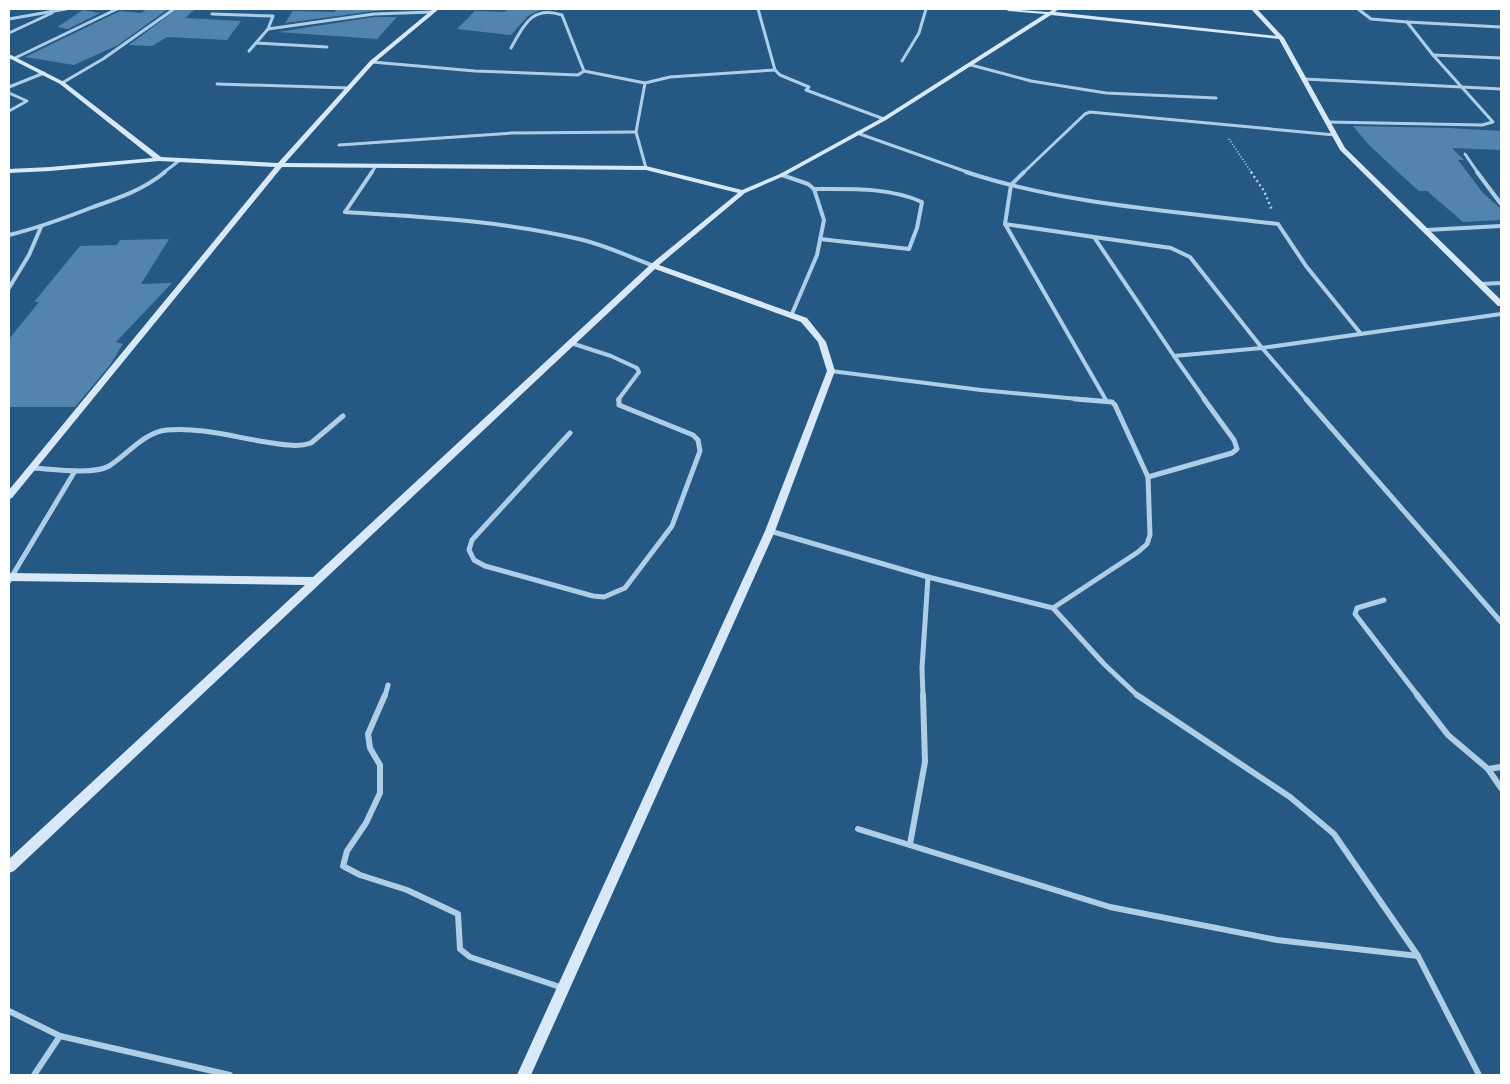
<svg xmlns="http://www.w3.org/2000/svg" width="1510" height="1084" font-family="'Source Sans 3',sans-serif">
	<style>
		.building { fill: #5284ad }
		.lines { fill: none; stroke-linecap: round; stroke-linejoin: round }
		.path-far1 { stroke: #aecee7; stroke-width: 2; stroke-dasharray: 1 2; stroke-linecap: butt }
		.path { stroke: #aecee7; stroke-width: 2.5; stroke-dasharray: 2 3; stroke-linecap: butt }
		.street-far3 { stroke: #aecee7; stroke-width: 3 }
		.street-far2 { stroke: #aecee7; stroke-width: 4 }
		.street-far1 { stroke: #aecee7; stroke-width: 5 }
		.street { stroke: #aecee7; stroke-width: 6 }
		.secondary { fill: #d8e8f6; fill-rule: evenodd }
	</style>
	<rect width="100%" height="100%" fill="#255883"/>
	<g class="building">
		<path d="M 147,9 L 168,9 L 118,45 L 74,65 L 25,57 L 120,11 L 141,13 Z"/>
		<path d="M 177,9 L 194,10 L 185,18 L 241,21 L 227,40 L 167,37 L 152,46 L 129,45 Z"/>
		<path d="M 336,9 L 404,9 L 374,11 L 285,23 L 293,11 L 335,12 Z"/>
		<path d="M 509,9 L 540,10 L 528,16 L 511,35 L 457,29 L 475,11 L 504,12 Z"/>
		<path d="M 83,10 L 100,13 L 68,29 L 57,27 Z"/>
		<path d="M 374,17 L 397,17 L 377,39 L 278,32 Z"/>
		<path d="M 1353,126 L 1449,128 L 1501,131 L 1501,150 L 1452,148 L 1464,160 L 1458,160 L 1483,193 L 1501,209 L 1501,220 L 1463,222 L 1427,191 L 1419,191 L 1400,174 L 1368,144 Z"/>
		<path d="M 169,239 L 141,284 L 172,283 L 116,342 L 123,344 L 110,365 L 75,407 L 9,407 L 9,339 L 39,302 L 34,302 L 80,246 L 117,245 L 120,240 Z"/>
	</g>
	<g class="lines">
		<path class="path-far1" d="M 1229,139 L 1252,173"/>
		<path class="path" d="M 1251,172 L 1264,191 L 1272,210"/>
		<g class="street-far3">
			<path d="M 758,9 L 775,70 L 780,75 L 809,87 L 806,90 L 884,119"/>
			<path d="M 1358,9 L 1371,19 L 1407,22"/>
			<path d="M 212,14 L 273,16 L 268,29"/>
			<path d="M 9,19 L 66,9"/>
			<path d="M 9,33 L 52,13"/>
			<path d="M 256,43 L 327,47"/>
			<path d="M 511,48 C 524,25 532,5 562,15 L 584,71"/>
			<path d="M 249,51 L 268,29 L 374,14 L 432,12"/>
			<path d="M 1433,55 L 1407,22 L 1501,27"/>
			<path d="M 15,58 L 117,9"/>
			<path d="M 902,61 L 919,33 L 926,9"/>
			<path d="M 372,62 L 475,71 L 578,75 L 584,71 L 645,83 L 670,77 L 775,70"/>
			<path d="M 971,65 L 1031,81 L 1106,93 L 1216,98"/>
			<path d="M 1304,79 L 1501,89"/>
			<path d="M 62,83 L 103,59 L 174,9"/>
			<path d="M 645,83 L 636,132 L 646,168"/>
			<path d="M 217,84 L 349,88"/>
			<path d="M 9,87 L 44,73"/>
			<path d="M 9,93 L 27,101 L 9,111"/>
			<path d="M 1327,122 L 1482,125 L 1493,122 L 1433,55 L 1501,58"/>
			<path d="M 857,133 L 970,173"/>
			<path d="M 339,145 L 512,133 L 636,132"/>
			<path d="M 1465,154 L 1478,173"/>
			<path d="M 163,173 L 180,160"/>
			<path d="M 371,173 L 376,166"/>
			<path d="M 1023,173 L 1085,114 L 1090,112 L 1335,135"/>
		</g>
		<g class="street-far2">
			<path d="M 966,172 C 1066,205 1174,211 1278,224 L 1306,266 L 1361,334"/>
			<path d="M 1024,172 L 1011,185 L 1005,224 L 1094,237 L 1174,356 L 1262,348 L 1501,314"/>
			<path d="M 1477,172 L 1501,204"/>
			<path d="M 782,175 L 808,184 L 814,189 L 824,220 L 817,255 L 791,316"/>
			<path d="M 814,189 C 849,189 889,187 922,202 L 917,228 L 909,249 L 820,239"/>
			<path d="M 345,212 C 424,217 505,221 583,240 C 607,246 630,257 654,266"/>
			<path d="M 345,212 L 372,172"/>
			<path d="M 1005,224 L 1106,400"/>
			<path d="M 1426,230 L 1501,226"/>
			<path d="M 9,235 C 38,228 65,218 93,207 C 119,198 143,190 165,172"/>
			<path d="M 1094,237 L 1171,248 L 1190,257 L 1262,348 L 1307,400"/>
			<path d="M 1480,284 L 1501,283"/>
			<path d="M 9,288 L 29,255 L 41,227"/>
			<path d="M 571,343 L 611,356 L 637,368 L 639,372 L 618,400"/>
			<path d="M 1174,356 L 1205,400"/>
			<path d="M 831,371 L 981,390 L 1089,400"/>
		</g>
		<g class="street-far1">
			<path d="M 1075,399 L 1112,402 L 1115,405 L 1148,477"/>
			<path d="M 1306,399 L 1501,622"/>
			<path d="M 570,433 L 472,540 L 469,550 L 474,560 L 485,566 L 593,596 L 604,597 L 625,588 L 672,526 L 700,451 L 698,440 L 693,435 L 619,405 L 619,399"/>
			<path d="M 33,468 C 51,469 94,475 109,466 C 127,455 144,432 167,430 C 199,427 234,437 266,442 C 280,444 297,448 311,443 L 343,416"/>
			<path d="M 770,531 L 928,577 L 1053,608 L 1104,664 L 1138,696"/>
			<path d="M 9,581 L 75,471"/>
			<path d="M 1384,600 L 1357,608 L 1355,614 L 1418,696"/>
			<path d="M 1053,608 L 1138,552 L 1147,544 L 1150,535 L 1148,477 L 1232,453 L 1237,449 L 1234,440 L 1204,399"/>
			<path d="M 385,696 L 388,685"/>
			<path d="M 923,696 L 922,668 L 928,577"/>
		</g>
		<g class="street">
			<path d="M 385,695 L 368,734 L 370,748 L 380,765 L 380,793 L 366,823 L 347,851 L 343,866 L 360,875 L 407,890 L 458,914 L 460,949 L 470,957 L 563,988"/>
			<path d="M 1137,695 L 1290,797 L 1334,834 L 1418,956 L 1479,1075"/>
			<path d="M 1417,695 L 1448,735 L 1488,769"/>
			<path d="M 1501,767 L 1488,769 L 1501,788"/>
			<path d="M 858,829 L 1110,907 L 1277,940 L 1418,956"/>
			<path d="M 910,844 L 925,762 L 923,695"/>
			<path d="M 9,1011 L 60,1036 L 230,1075"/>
			<path d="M 34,1075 L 60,1036"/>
		</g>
		<path class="secondary" d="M 433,9 L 439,9 L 374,63 L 285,163 L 646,166 L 742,190 L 780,174 L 882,118 L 1045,14 L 1008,11 L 1006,9 L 1049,12 L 1054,9 L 1059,9 L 1055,12 L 1276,36 L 1251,9 L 1257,9 L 1284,38 L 1345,148 L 1501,300 L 1501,306 L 1498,306 L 1340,150 L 1279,39 L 1051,15 L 886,120 L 784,176 L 745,193 L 659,265 L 807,318 L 826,342 L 835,371 L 775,531 L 531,1075 L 517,1075 L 765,531 L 827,371 L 818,342 L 801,322 L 655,269 L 14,871 L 9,873 L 9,859 L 305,585 L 9,581 L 9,573 L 313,577 L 651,264 L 738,193 L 646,170 L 282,167 L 12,498 L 9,499 L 9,490 L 275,167 L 159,161 L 50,171 L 9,173 L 9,169 L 50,167 L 153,158 L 60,84 L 9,58 L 9,54 L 64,82 L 161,157 L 278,163 L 370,61 Z"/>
	</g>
	<rect width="1510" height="1084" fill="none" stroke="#ffffff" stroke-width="20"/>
</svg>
